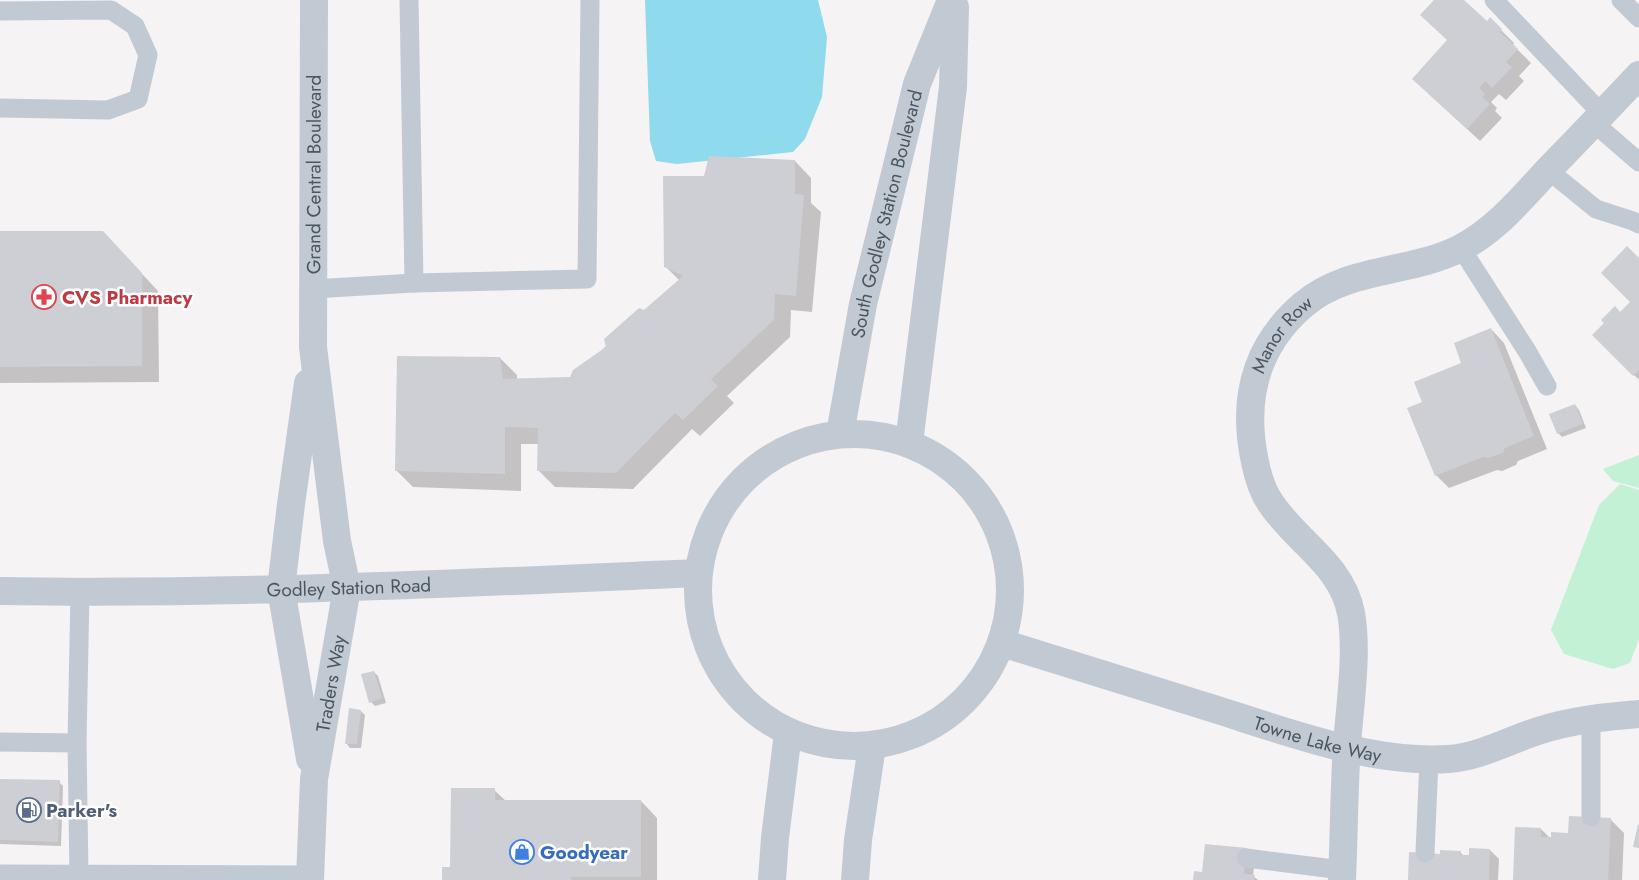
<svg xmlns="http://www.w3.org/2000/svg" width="1639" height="880" font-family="Jost,sans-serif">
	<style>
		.green { fill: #c3f1d5 }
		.water { fill: #90daee }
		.shadow { fill: #0003 }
		.building { fill: #cdcfd5 }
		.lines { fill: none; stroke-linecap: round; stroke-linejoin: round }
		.service { stroke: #c1cad2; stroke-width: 19 }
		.minor { stroke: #c1cad2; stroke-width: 28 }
		.tertiary { stroke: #c1cad2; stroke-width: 28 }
		.labels { text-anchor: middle; stroke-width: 5; stroke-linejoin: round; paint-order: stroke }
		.street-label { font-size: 19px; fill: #4a5661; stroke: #fff }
		.health-label { font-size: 19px; font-weight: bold; fill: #be3a42; stroke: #fff; text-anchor: start }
		.service-label { font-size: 19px; font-weight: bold; fill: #4e5e75; stroke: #fff; text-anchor: start }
		.shop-label { font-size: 19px; font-weight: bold; fill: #366cbe; stroke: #fff; text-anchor: start }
	</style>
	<rect width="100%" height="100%" fill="#f5f3f3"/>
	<g class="green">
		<path d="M 1639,455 L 1639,488 L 1613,481 L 1603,469 Z"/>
		<path d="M 1620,484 L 1639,490 L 1639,639 L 1630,663 L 1613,669 L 1564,654 L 1551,630 L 1599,505 Z"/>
	</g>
	<path class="water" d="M 645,0 L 818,0 L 827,37 L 822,97 L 805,139 L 793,152 L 677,164 L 656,161 L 650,141 Z"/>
	<g class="shadow">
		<path d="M 1436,0 L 1462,0 L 1487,23 L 1490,19 L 1514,43 L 1513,45 L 1531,63 L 1519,76 L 1524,81 L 1506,100 L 1499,94 L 1491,102 L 1497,108 L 1495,111 L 1502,118 L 1480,141 L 1427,92 L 1449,41 Z"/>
		<path d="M 795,161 L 811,178 L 811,203 L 821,212 L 812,312 L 791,310 L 790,337 L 727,396 L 734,403 L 700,436 L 692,429 L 633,489 L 555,487 L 538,470 L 539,444 L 521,444 L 521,491 L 413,487 L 396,470 L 500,358 L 517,375 L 517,380 L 571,378 L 679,280 L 665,266 L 705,177 Z"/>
		<path d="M 0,232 L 103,232 L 158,291 L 159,382 L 0,383 Z"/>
		<path d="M 1639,260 L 1639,380 L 1594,335 L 1632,302 Z"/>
		<path d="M 1491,329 L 1504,343 L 1547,449 L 1518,461 L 1516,465 L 1502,471 L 1497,470 L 1449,488 L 1436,475 L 1423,403 L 1463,364 Z"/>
		<path d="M 1575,405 L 1579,410 L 1586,428 L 1562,437 L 1558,433 Z"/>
		<path d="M 374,672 L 378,676 L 386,703 L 375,706 L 371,702 Z"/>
		<path d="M 361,711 L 365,715 L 361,748 L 350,748 L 346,743 Z"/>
		<path d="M 0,780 L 59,782 L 63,786 L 61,846 L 0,844 Z"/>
		<path d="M 494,790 L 506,801 L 641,801 L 657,818 L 657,880 L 443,880 Z"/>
		<path d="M 1610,819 L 1624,833 L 1622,880 L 1514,880 L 1541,829 L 1550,838 L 1569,835 Z"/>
		<path d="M 1490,850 L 1499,859 L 1498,880 L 1409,880 L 1441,855 L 1460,852 L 1464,856 Z"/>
		<path d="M 1255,858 L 1253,876 L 1258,880 L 1194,880 L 1203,874 Z"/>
	</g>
	<g class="building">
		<path d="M 1434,0 L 1464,0 L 1487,21 L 1490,17 L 1502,29 L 1500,32 L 1518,49 L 1506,62 L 1512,67 L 1492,88 L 1485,81 L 1479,88 L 1485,94 L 1482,97 L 1490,104 L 1467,129 L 1412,79 L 1447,40 L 1420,15 Z"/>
		<path d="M 709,156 L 795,160 L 795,194 L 804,195 L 796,296 L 775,294 L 774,320 L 711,379 L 718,386 L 683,420 L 675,413 L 616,473 L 537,471 L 538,428 L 505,427 L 505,474 L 395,471 L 397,356 L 500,357 L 503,379 L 570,377 L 573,370 L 606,347 L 604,339 L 639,308 L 644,310 L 683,276 L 664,267 L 663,176 L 704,176 Z"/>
		<path d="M 0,231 L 103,231 L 142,273 L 142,366 L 0,367 Z"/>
		<path d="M 1627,246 L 1639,258 L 1639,370 L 1633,376 L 1592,335 L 1604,323 L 1601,320 L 1615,306 L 1620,312 L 1630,302 L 1601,273 Z"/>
		<path d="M 1491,328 L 1534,436 L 1505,448 L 1503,453 L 1488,458 L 1483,457 L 1435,476 L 1407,408 L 1422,402 L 1414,382 L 1461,363 L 1454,343 Z"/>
		<path d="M 1575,404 L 1583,424 L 1557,434 L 1549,414 Z"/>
		<path d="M 374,671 L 382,698 L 369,703 L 361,674 Z"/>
		<path d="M 349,708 L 361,710 L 357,744 L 345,744 Z"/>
		<path d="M 0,779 L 60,780 L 58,842 L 0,840 Z"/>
		<path d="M 451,788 L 495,788 L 495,800 L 641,800 L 641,877 L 571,877 L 571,880 L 442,880 L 442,867 L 450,867 Z"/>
		<path d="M 1569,816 L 1611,818 L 1608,880 L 1513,880 L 1515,827 L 1541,828 L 1541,837 L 1551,837 L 1551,832 L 1568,833 Z"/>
		<path d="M 1638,824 L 1639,825 L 1639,848 L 1633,847 Z"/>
		<path d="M 1205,844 L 1247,848 L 1244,874 L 1255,875 L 1254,880 L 1193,880 L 1194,871 L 1202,872 Z"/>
		<path d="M 1469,848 L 1490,849 L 1489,880 L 1408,880 L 1409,852 L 1440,854 L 1440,850 L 1461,851 L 1460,855 L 1469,855 Z"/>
	</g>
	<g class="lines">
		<g class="service">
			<path d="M 409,0 L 414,283"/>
			<path d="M 1494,0 L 1602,114"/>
			<path d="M 1621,0 L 1639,18"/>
			<path d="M 0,11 L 111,10 L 135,26 L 148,55 L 138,99 L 108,110 L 0,108"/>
			<path d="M 1594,123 L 1639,162"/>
			<path d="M 1548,170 L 1596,209 L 1633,221 L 1639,224"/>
			<path d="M 1461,248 L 1527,351 L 1547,386"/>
			<path d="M 313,289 L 414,283 L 587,279 L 590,0"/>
			<path d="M 1591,718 L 1591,817"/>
			<path d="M 0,742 L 77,743 L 79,875"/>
			<path d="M 77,743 L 80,592"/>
			<path d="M 1425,853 L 1429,760"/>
			<path d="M 1246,858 L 1342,870"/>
			<path d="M 0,874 L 310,875"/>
		</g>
		<g class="minor">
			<path d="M 308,383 L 291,504 L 281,589 L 310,759"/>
			<path id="s1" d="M 1002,643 C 1071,665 1140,686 1208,707 C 1282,730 1370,764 1448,759 C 1480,757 1509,740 1538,731 C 1571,720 1605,717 1639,714"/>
			<path id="s2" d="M 310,880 L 314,779 L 347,588 L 337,541 L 313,347 L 314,0"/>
			<path id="s3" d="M 1342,880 C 1344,835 1344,789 1347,744 C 1350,705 1358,651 1351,613 C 1342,565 1298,543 1272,505 C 1262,492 1258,477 1255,462 C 1242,401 1254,347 1303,305 C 1347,267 1408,274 1459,249 C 1495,231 1521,199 1548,170 C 1579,138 1609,107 1639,75"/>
		</g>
		<g class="tertiary">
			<circle cx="854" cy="590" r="156"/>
			<path id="s4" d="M 840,434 L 863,304 L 917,84 L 951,0"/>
			<path d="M 909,443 L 953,87 L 955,7"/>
			<path id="s5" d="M 0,591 C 233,595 465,583 698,573"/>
			<path d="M 772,880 L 775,838 L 788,733"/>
			<path d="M 855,880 L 858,840 L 872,746"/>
		</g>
	</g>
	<defs>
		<symbol id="pharmacy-ring" viewBox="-11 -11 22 22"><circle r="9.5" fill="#fff" stroke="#e0444e" stroke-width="1.5"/><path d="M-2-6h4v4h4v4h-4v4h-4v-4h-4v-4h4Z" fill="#e0444e"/></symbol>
		<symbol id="fuel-ring" viewBox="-11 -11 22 22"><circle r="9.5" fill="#fff" stroke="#5c6f8a" stroke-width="1.5"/><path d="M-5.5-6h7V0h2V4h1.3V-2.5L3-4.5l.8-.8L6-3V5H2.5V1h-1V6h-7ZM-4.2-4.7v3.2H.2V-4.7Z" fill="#5c6f8a"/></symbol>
		<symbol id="shop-ring" viewBox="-11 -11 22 22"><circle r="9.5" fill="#fff" stroke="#3f7fe0" stroke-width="1.5"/><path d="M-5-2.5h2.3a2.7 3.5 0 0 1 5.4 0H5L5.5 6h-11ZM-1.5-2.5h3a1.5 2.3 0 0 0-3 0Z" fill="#3f7fe0"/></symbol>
	</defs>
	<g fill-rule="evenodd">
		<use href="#pharmacy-ring" x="30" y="283" width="28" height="28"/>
		<use href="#fuel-ring" x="15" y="796" width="28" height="28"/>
		<use href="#shop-ring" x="508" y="838" width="28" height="28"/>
	</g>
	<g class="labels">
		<g class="street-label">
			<text dy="7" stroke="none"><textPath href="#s2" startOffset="711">Grand Central Boulevard</textPath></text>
			<text dy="7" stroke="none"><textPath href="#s4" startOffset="225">South Godley Station Boulevard</textPath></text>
			<text dy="7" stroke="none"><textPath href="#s3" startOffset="586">Manor Row</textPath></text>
			<text dy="7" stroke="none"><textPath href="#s5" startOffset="349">Godley Station Road</textPath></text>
			<text dy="7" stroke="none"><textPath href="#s2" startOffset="198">Traders Way</textPath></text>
			<text dy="7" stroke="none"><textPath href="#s1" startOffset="330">Towne Lake Way</textPath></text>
		</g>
		<g class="health-label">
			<text x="62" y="304">CVS Pharmacy</text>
		</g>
		<g class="service-label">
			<text x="46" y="817">Parker's</text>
		</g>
		<g class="shop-label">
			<text x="540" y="859">Goodyear</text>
		</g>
	</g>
</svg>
